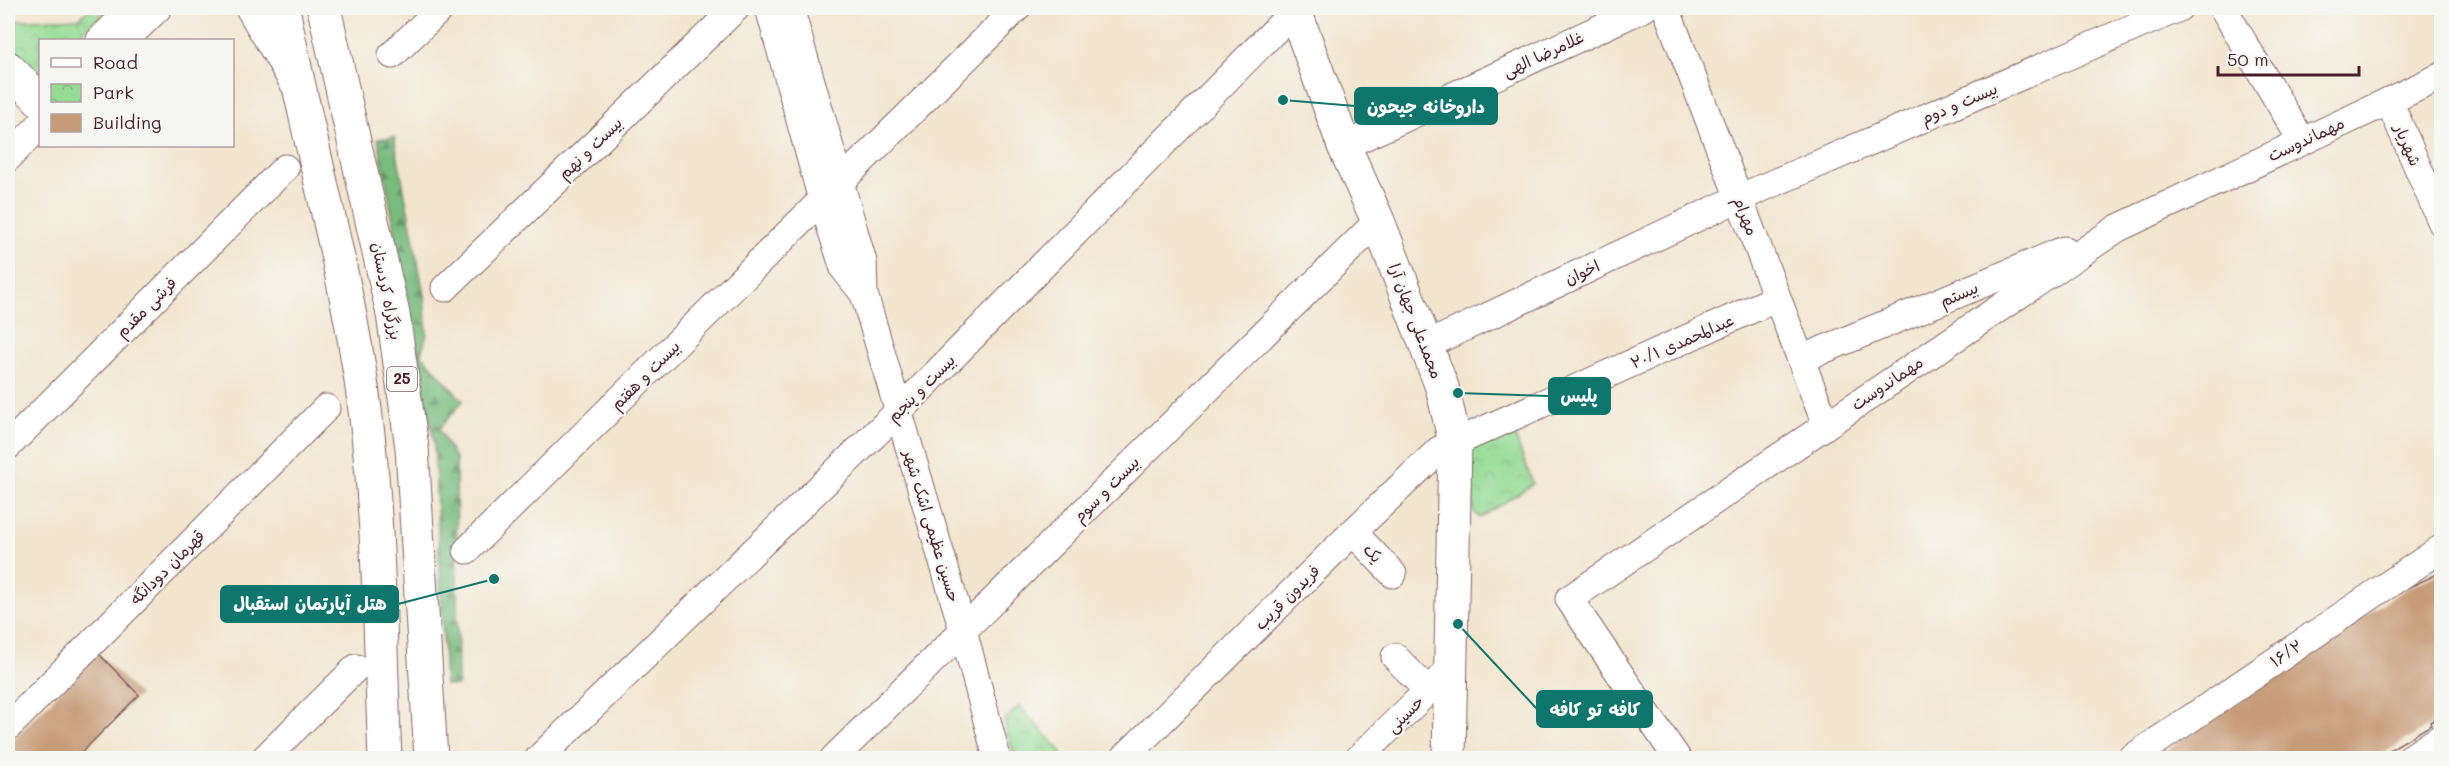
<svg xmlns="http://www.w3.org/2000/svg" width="2449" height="766" font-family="Mali,'Playpen Sans Arabic',sans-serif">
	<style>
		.forest { fill: url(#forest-firs); stroke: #616d54; stroke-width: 1.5 }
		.park { fill: url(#park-crowns); stroke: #707d60; stroke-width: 1.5 }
		.building { fill: #c69b77 }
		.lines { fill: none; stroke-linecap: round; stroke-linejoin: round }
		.minor-casing { stroke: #856464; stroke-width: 29 }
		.major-casing { stroke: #856464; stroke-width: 35 }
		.highway-casing { stroke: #856464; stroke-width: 35 }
		.minor { stroke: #fff; stroke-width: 27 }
		.major { stroke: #fff; stroke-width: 33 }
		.highway { stroke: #fff; stroke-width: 33 }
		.labels { text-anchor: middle; stroke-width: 4.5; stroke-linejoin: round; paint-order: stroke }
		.shield { fill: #f6f6f2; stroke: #7e6067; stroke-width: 1.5 }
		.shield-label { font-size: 15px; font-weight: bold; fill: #4a1f2b }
		.street-label { font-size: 16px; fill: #4a1f2b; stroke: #f6f6f2 }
		.leader { fill: none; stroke: #0f766e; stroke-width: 2 }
		.callout-dot { fill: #0f766e; stroke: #f6f6f2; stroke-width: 2 }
		.callout { fill: #0f766e; stroke: #0f766e; stroke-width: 2 }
		.callout-label { font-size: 18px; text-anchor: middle; font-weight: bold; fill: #fff }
	</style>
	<defs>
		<pattern id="forest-firs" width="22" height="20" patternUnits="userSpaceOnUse" patternTransform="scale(1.5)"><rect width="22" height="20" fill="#78bb7e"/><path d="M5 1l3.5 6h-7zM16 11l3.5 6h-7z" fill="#649767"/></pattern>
		<pattern id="park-crowns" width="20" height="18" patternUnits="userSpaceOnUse" patternTransform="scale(1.5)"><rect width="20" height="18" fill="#95db94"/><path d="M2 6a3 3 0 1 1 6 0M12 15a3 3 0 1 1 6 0" fill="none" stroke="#82bc80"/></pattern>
	</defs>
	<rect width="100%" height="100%" fill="#f6f6f2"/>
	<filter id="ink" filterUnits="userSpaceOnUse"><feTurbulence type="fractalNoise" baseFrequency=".0167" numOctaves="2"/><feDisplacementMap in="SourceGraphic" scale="12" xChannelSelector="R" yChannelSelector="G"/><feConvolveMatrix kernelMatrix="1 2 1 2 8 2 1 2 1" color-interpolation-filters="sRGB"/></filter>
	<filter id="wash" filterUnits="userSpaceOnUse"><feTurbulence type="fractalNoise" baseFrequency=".008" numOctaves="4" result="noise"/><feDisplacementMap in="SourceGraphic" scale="24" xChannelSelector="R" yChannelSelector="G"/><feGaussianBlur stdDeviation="1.35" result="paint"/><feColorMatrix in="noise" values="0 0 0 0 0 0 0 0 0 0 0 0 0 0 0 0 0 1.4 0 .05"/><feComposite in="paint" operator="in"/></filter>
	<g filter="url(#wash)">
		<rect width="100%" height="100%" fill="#f2e5ce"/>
		<path class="forest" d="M 394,137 L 424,295 L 427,334 L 421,354 L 463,401 L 439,429 L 456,460 L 458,686 L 445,685 L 434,443 L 378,139 Z"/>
		<g class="park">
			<path d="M 91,8 L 109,8 L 73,40 L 40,40 L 40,71 L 38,74 L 8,45 L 8,21 L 79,18 Z"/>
			<path d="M 1513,431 L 1533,484 L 1480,518 L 1473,511 L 1469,447 Z"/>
			<path d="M 1019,706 L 1063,753 L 1058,758 L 1015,758 L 1004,721 Z"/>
		</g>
		<g id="blocks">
			<g class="building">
				<path d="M 2442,572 L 2442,715 L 2430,722 L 2431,725 L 2376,758 L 2155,758 L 2403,590 Z"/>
				<path d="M 98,653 L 139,695 L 76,758 L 8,758 L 8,744 Z"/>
			</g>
		</g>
	</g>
	<g filter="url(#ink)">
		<use href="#blocks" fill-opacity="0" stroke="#856464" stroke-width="1.5"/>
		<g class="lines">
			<defs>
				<g id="minor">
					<path d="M 249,8 L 294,84"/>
					<path d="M 769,8 L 822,200 L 844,269 L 864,294"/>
					<path d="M 790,8 L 863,262 L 864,294 L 963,630 L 997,758"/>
					<path d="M 1666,8 L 1826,425"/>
					<path d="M 2223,8 L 2302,141"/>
					<path d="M 100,40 L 132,8"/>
					<path d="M 125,40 L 158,8"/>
					<path d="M 392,55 L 441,8"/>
					<path d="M 2389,101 L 2442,223"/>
					<path d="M 1344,146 L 1644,8"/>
					<path d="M 8,158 L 40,125"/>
					<path d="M 445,288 L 736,8"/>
					<path d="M 1425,346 L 1739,198 L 2179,8"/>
					<path d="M 1801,359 L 2064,250"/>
					<path d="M 8,446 L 285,168"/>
					<path d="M 1353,532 L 1393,574"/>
					<path d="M 467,550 L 1017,8"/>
					<path d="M 1395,657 L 1428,691"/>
					<path d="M 8,727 L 326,408"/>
					<path d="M 265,758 L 356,668"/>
					<path d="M 539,758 L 898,412 L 1295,10"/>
					<path d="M 834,758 L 1378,221"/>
					<path d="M 1124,758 L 1353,532 L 1439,450 L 1777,298"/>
					<path d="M 1359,758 L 1450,669"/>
					<path d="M 1677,758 L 1569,599 L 2118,228 L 2442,76"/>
					<path d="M 2132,758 L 2442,548"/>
					<path d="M 2410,758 L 2442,737"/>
				</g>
				<g id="major">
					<path d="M 1294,8 L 1344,146 L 1378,221 L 1442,387 L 1455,442 L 1449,758"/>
					<path d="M 8,68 L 40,100"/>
				</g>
				<g id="highway">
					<path d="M 283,8 C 305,128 340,247 359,368 C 380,497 379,629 385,758"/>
					<path d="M 324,8 L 393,314 L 412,448 L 431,758"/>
				</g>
			</defs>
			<use href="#minor" class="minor-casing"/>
			<use href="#major" class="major-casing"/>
			<use href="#highway" class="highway-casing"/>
			<use href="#minor" class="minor"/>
			<use href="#major" class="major"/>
			<use href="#highway" class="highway"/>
		</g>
	</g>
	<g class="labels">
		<rect class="shield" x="387" y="367" width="30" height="24" rx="4.5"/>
		<g class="shield-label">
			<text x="402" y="384">25</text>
		</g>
		<g class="street-label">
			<text transform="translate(1543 54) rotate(-25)" y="6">غلامرضا الهی</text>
			<text transform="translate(1959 103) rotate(-23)" y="6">بیست و دوم</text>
			<text transform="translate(2306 139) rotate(-25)" y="6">مهماندوست</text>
			<text transform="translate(2408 145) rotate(67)" y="6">شهریار</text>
			<text transform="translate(590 148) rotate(-44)" y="6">بیست و نهم</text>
			<text transform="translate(1746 216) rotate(69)" y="6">مهرام</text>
			<text transform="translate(1582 272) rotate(-25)" y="6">اخوان</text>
			<text transform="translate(387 291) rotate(79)" y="6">بزرگراه کردستان</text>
			<text transform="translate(1959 294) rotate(-23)" y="6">بیستم</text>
			<text transform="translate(146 307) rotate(-45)" y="6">فرشی مقدم</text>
			<text transform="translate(1416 321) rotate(69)" y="6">محمدعلی جهان آرا</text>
			<text transform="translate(1682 341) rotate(-24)" y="6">عبدالمحمدی ۲۰/۱</text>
			<text transform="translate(645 375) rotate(-45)" y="6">بیست و هفتم</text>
			<text transform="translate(1887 383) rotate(-34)" y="6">مهماندوست</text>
			<text transform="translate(921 388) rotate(-45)" y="6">بیست و پنجم</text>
			<text transform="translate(1106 489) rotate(-45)" y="6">بیست و سوم</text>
			<text transform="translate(932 526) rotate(73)" y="6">حسین عظیمی اشک شهر</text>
			<text transform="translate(1373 553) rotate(47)" y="6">یک</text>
			<text transform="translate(167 567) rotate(-45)" y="6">قهرمان دودانگه</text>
			<text transform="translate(1287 597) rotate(-45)" y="6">فریدون قریب</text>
			<text transform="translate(2286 653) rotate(-34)" y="6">۱۶/۲</text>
			<text transform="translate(1405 714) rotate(-45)" y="6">حسینی</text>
		</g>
	</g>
	<path class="leader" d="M1283 100L1355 106M1458 393L1549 396M494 579L398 604M1458 624L1537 709"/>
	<g class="callout-dot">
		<circle cx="1283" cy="100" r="6"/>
		<circle cx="1458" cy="393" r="6"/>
		<circle cx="494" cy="579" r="6"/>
		<circle cx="1458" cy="624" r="6"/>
	</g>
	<g class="callout">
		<rect x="1355" y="88" width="142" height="36" rx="6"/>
		<rect x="1549" y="378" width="61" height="36" rx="6"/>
		<rect x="221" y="586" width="177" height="36" rx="6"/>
		<rect x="1537" y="691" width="115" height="36" rx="6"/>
	</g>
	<g class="callout-label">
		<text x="1426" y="113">داروخانه جیحون</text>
		<text x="1579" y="402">پلیس</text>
		<text x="310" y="610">هتل آپارتمان استقبال</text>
		<text x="1595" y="716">کافه تو کافه</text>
	</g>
	<rect width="2449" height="766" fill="none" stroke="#f6f6f2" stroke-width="30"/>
	<rect x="39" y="39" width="195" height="108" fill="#f6f6f2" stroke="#b1a0a2" stroke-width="1.5"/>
	<rect x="51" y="58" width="30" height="9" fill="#ffffff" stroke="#b1a0a2" stroke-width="1.5"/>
	<text x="93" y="69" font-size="18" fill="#4a1f2b">Road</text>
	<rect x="51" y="84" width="30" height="18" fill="url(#park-crowns)" stroke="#b1a0a2" stroke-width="1.5"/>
	<text x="93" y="99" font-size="18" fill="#4a1f2b">Park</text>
	<rect x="51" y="114" width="30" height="18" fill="#c69b77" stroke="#b1a0a2" stroke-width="1.5"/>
	<text x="93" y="129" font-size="18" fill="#4a1f2b">Building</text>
	<path d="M2218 66v9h141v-9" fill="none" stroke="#4a1f2b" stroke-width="3"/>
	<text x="2227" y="66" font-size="18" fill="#4a1f2b" stroke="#f6f6f2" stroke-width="4.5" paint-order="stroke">50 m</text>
</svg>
